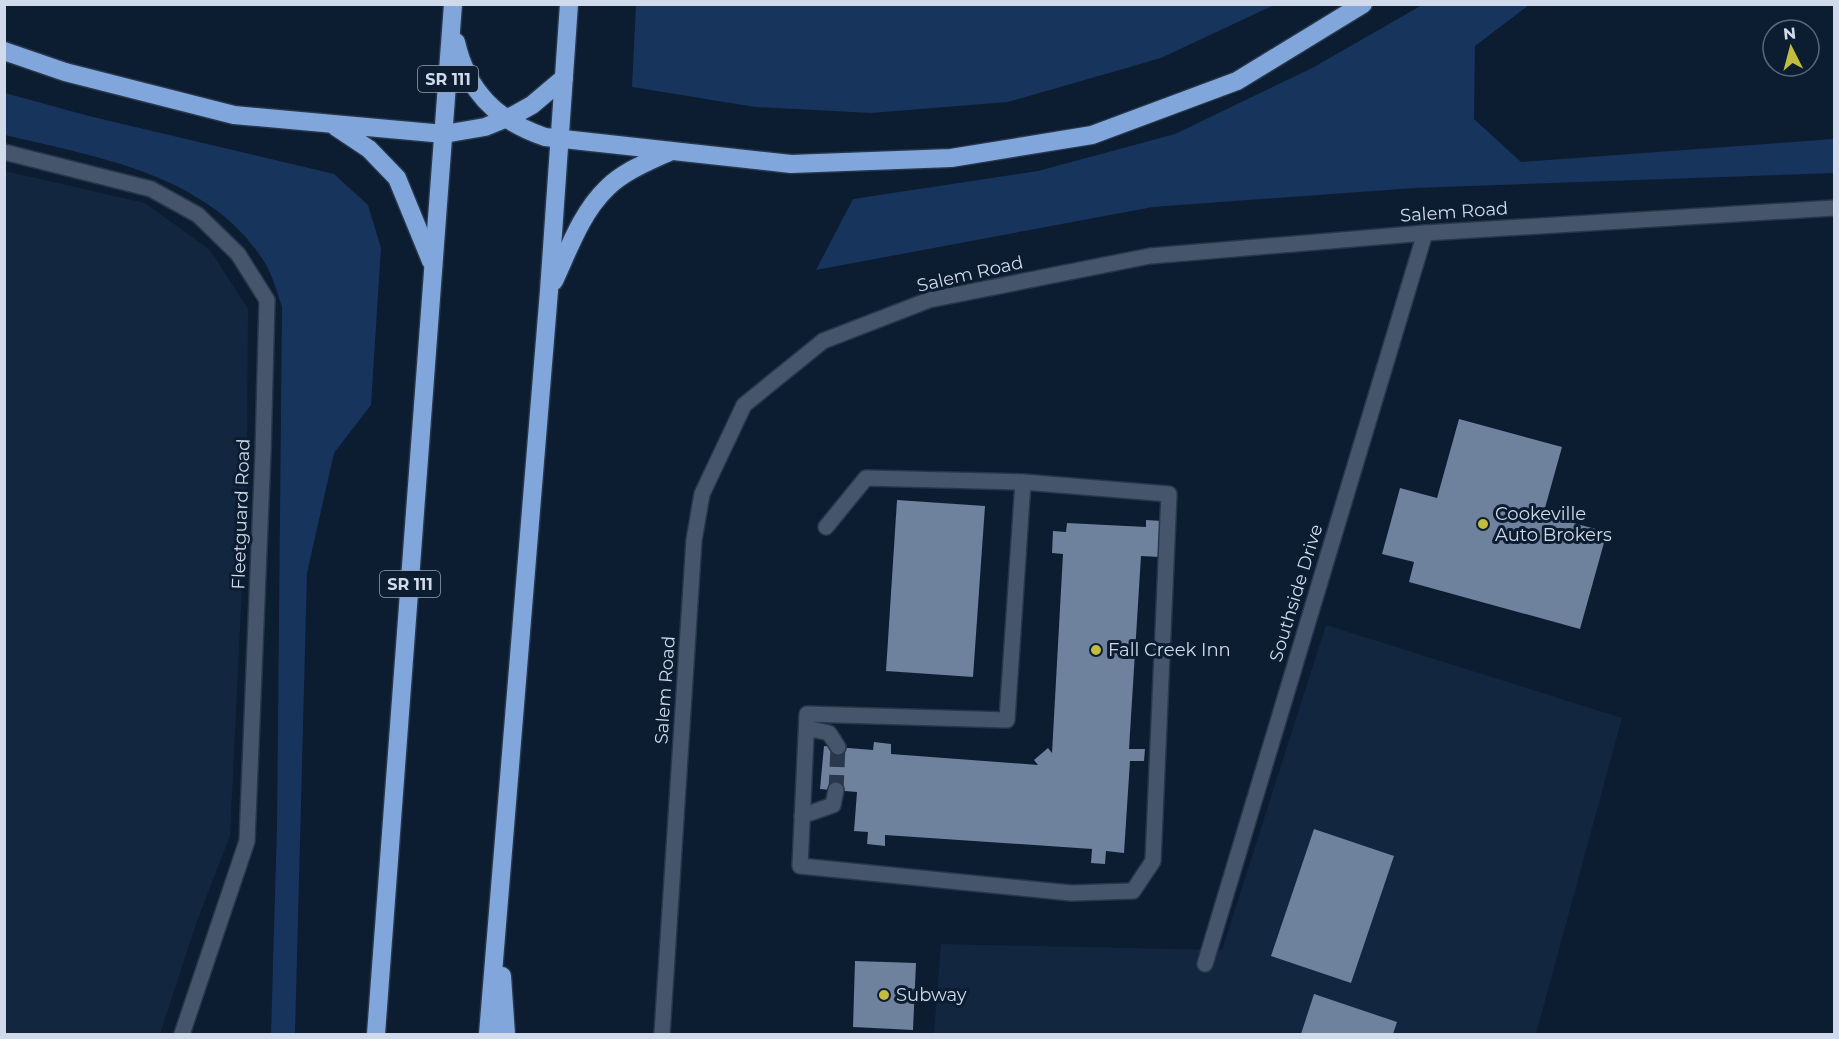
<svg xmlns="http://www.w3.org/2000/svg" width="1839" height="1039" font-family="Montserrat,sans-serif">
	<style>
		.built { fill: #132640 }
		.green { fill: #17345c }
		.building { fill: #6e819d }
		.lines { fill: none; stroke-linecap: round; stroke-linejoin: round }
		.minor-tunnel { stroke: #29384d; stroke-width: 15; stroke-dasharray: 15 8; stroke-linecap: butt }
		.minor-casing { stroke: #27374b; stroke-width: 18 }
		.highway-casing { stroke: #27374b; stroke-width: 21 }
		.minor { stroke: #46556b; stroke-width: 15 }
		.highway { stroke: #81a6dc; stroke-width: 18 }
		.poi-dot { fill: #c2bd3f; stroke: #0c1c31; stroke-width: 2 }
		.labels { text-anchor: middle; stroke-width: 6; stroke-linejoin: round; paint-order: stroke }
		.shield { fill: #0c1c31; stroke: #95a1b2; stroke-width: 1.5 }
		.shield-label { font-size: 16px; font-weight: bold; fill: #d0daea }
		.street-label { font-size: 18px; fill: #d0daea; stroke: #0c1c31 }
		.poi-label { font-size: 18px; fill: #d0daea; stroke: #0c1c31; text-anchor: start }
	</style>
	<rect width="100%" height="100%" fill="#0c1c31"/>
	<g class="built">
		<path d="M 5,171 L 145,203 L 210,250 L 248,309 L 247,482 L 230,836 L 197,921 L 160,1034 L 5,1034 Z"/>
		<path d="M 1326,625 L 1622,718 L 1536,1034 L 934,1034 L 941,944 L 1222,950 Z"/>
	</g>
	<g class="green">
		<path d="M 636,5 L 636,4 L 1274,5 L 1161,58 L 1008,102 L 871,113 L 755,107 L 632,87 Z"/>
		<path d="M 1422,5 L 1529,5 L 1475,46 L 1474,119 L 1521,162 L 1834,139 L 1834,173 L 1415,188 L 1153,207 L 816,270 L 853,199 L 1038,171 L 1175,134 L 1314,67 Z"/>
		<path d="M 5,93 L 89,116 L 334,174 L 368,205 L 381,248 L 371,405 L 334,453 L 307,573 L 295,1034 L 271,1034 L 277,825 L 282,307 C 277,292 272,273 263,260 C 208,174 96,157 5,135 Z"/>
	</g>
	<g class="building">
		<path d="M 1459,419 L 1562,447 L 1543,515 L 1607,532 L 1580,629 L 1409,582 L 1414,562 L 1382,554 L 1400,488 L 1437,498 Z"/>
		<path d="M 897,500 L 985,506 L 973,677 L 886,671 Z"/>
		<path d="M 1146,520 L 1162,521 L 1160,557 L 1141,556 L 1129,749 L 1145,749 L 1144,761 L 1130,761 L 1124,853 L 1106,851 L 1105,864 L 1091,863 L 1092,849 L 885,835 L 885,846 L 867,844 L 868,832 L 854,831 L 857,792 L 820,789 L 824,746 L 873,750 L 874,742 L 891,744 L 891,754 L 1038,765 L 1034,760 L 1048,748 L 1052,753 L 1063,554 L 1052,553 L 1053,531 L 1066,532 L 1067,523 L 1146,527 Z"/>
		<path d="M 1314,829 L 1394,856 L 1351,983 L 1271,956 Z"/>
		<path d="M 855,961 L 916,963 L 913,1030 L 853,1027 Z"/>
		<path d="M 1314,994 L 1397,1022 L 1393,1034 L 1301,1034 Z"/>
	</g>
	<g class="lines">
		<path class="minor-tunnel" d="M 836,790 L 838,747"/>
		<defs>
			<g id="minor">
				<path d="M 4,152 L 151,189 L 198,215 L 238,254 L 267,300 L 263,452 L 247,841 L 182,1034"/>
				<path d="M 1023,482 L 1169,494 L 1153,861 L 1133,891 L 1071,893 L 800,866 L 807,714 L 1007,720 Z"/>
				<path d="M 826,527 L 866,478 L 1023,482"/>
				<path d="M 807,728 L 829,733 L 838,747"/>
				<path d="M 802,816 L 833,805 L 836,790"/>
				<path d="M 1205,964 L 1425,233"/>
				<path d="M 662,1034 L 694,540 L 702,494 L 744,405 L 823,341 L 929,300 L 1150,256 L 1425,233 L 1834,208"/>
			</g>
			<g id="highway">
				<path d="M 456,42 C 467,91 497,121 545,137 L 791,164 L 951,158 L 1092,135 L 1237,81 L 1363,4"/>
				<path d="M 4,51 L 65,72 L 234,115 L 444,134 L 485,127 L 512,116 L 532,105 L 564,78"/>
				<path d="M 336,127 L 369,149 L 397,178 L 431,261"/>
				<path d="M 554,281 C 569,249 581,213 607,188 C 624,171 650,161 671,151"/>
				<path d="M 502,976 L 506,1034"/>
				<path d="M 376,1034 L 453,4"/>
				<path d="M 488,1034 L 549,291 L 569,4"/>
			</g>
		</defs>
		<use href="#minor" class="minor-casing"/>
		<use href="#highway" class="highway-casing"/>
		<use href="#minor" class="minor"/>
		<use href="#highway" class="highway"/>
	</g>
	<g class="poi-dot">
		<circle cx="1483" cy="524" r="6"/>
		<circle cx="1096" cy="650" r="6"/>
		<circle cx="884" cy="995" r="6"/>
	</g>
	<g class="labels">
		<g class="shield">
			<rect x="418" y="66" width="60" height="26" rx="4.5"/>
			<rect x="380" y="571" width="60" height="26" rx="4.5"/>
		</g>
		<g class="shield-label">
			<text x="448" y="85">SR 111</text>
			<text x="410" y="590">SR 111</text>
		</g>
		<g class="street-label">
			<text transform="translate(1454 212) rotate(-4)" y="6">Salem Road</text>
			<text transform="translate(970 274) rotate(-13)" y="6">Salem Road</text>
			<text transform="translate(241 514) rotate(-88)" y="6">Fleetguard Road</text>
			<text transform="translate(1296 593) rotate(-73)" y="6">Southside Drive</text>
			<text transform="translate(665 690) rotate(-86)" y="6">Salem Road</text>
		</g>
		<g class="poi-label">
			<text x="1495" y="520">Cookeville<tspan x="1495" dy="21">Auto Brokers</tspan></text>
			<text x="1108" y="656">Fall Creek Inn</text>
			<text x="896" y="1001">Subway</text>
		</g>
	</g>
	<rect width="1839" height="1039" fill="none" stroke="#d0daea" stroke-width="12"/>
	<g transform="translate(1791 48) rotate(354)"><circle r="28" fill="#0c1c31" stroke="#5a687b" stroke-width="1.5"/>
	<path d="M0-4.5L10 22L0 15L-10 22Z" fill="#c2bd3f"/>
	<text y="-9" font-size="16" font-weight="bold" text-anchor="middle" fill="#d0daea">N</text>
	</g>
</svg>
